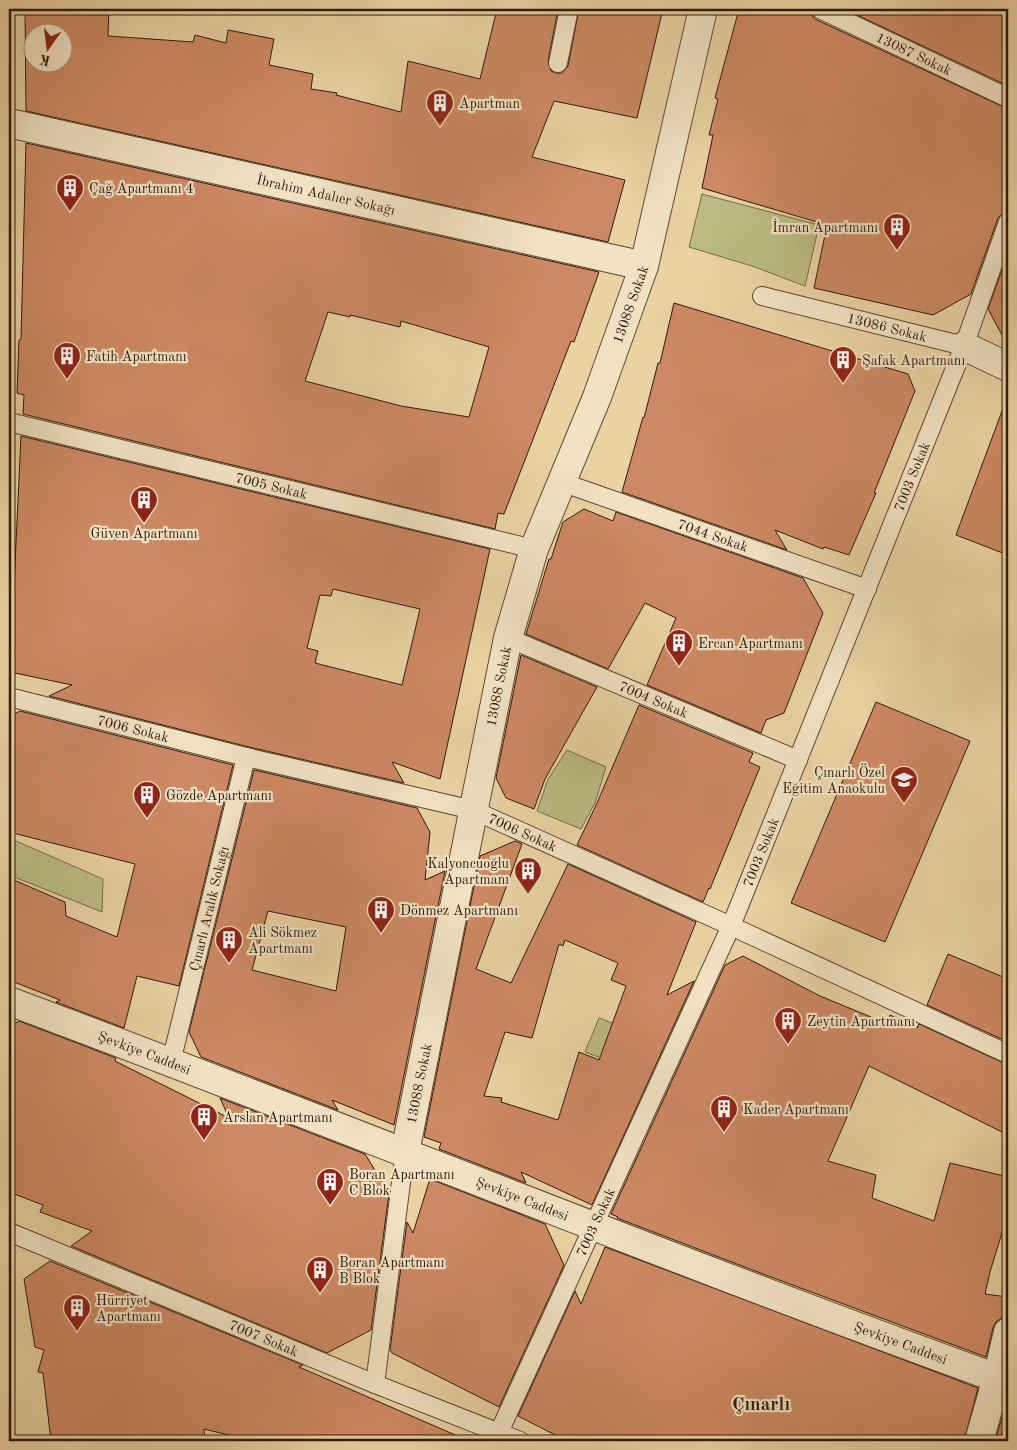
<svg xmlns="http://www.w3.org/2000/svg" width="1017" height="1450" font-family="'Old Standard TT',serif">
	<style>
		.green { fill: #bbbb83; stroke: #766a47 }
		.building { fill: #cd8963; stroke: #30190b; fill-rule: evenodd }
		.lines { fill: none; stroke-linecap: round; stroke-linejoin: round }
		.service-casing { stroke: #5e4731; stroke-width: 20 }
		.minor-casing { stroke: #5e4731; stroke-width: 30 }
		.service { stroke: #f1e2c3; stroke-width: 18 }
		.minor { stroke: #f1e2c3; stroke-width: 28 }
		.labels { text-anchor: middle; stroke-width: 4.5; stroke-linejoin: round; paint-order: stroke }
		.street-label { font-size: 14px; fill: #30190b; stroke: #f1e2c3 }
		.poi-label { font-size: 14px; fill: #30190b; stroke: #f1e2c3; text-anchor: start }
		.district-label { font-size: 19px; font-weight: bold; fill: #30190b; stroke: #f1e2c3 }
	</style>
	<rect width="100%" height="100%" fill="#ead2a3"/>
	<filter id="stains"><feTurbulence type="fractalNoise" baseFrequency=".004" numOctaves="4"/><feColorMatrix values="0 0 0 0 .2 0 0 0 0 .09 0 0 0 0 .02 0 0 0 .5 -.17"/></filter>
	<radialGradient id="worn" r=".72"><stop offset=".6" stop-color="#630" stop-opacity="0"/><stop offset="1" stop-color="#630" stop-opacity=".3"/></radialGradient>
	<g class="green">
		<path d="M 702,194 L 819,225 L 805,286 L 752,266 L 689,247 Z"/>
		<path d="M 567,750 L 606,767 L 595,803 L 581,829 L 537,811 L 548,779 Z"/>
		<path d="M 9,838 L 103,879 L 102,912 L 9,875 Z"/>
		<path d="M 599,1018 L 649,1037 L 635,1071 L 585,1052 Z"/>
	</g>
	<g class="building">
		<path d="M 25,9 L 109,9 L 108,36 L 193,42 L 195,35 L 226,43 L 228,30 L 274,39 L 269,65 L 313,74 L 311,89 L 337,93 L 336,95 L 401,112 L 408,61 L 480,79 L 497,9 L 558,9 L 548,61 L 551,71 L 556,73 L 562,73 L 568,66 L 579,9 L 663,9 L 637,118 L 554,101 L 532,157 L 625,180 L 608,242 L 26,111 ZM 32,32 L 62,32 L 62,62 L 32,62 Z"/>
		<path d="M 739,9 L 810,9 L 811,15 L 815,19 L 1008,109 L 1008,212 L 1002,214 L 998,218 L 971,294 L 933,315 L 814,288 L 827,225 L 702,188 L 713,135 L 709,135 L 718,99 L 715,98 Z"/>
		<path d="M 844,9 L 1008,9 L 1008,86 Z"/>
		<path d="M 26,143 L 599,272 L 574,342 L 571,341 L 504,514 L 498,513 L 495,529 L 23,414 L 24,395 L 17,393 L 19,340 L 21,339 ZM 328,312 L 350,317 L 350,315 L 400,327 L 401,321 L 489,347 L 469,417 L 401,406 L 305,381 Z"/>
		<path d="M 1008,253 L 1008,346 L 988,309 Z"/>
		<path d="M 674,303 L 908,374 L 915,391 L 874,493 L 876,493 L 849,555 L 824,547 L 823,549 L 775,530 L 787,550 L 622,492 L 643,417 L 644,418 L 658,363 L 660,363 Z"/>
		<path d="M 1005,403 L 1008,404 L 1008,555 L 956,535 Z"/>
		<path d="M 21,436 L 490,549 L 440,779 L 392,762 L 404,783 L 249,747 L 49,696 L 72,685 L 10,672 ZM 333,589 L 420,609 L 402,685 L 315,663 L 318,651 L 307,648 L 320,595 L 331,596 Z"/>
		<path d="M 584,509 L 613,521 L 616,512 L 803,578 L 823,613 L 784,713 L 766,720 L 761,733 L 647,685 L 676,618 L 645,603 L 608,669 L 526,634 L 549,559 L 551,559 L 563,522 Z"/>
		<path d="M 521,655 L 597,687 L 545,779 L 534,809 L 506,798 L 496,778 Z"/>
		<path d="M 876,702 L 970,741 L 885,942 L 791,903 Z"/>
		<path d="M 639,705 L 753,753 L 749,762 L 760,767 L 710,889 L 709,888 L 703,902 L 577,845 L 597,803 Z"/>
		<path d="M 20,711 L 233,765 L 179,986 L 137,976 L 124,1028 L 56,1002 L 60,1000 L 9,980 L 9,878 L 65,902 L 66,916 L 117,937 L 135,864 L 9,832 L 10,716 Z"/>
		<path d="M 254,770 L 417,808 L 430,832 L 425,880 L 445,871 L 394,1125 L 332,1100 L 338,1110 L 201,1057 L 189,1032 ZM 268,911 L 346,927 L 336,991 L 252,970 Z"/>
		<path d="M 515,841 L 522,844 L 476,969 L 511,983 L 568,864 L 696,922 L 667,995 L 694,981 L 592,1205 L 521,1172 L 526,1183 L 439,1149 L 441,1143 L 424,1137 L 480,856 ZM 565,940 L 618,963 L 611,980 L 626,986 L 599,1060 L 579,1052 L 558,1120 L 501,1102 L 502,1098 L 484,1096 L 505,1032 L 532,1038 L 559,944 L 563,946 Z"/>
		<path d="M 948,954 L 1008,979 L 1008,1042 L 927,1005 Z"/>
		<path d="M 743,956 L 820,996 L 888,1024 L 890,1015 L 917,1028 L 919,1024 L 1008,1065 L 1008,1135 L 869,1066 L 828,1161 L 876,1175 L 872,1198 L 934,1221 L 950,1163 L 1008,1177 L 1008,1213 L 990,1272 L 985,1294 L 1008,1297 L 1008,1317 L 1003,1317 L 996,1322 L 993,1328 L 986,1357 L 763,1274 L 617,1218 L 618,1217 L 611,1214 L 725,965 Z"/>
		<path d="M 19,1021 L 116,1058 L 115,1061 L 229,1118 L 220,1098 L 365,1154 L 389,1193 L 371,1330 L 327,1353 L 71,1246 L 92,1231 L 40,1212 L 43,1205 L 9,1192 L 9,1027 Z"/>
		<path d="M 430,1179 L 545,1224 L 564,1265 L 499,1407 L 392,1353 L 390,1350 L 407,1222 L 413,1233 Z"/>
		<path d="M 605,1247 L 978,1388 L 964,1441 L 866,1441 L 847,1437 L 846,1441 L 567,1441 L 518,1416 L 575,1291 L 581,1304 Z"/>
		<path d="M 50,1261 L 303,1365 L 299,1367 L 469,1441 L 254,1441 L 204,1429 L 205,1441 L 51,1441 L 43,1373 L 38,1372 L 44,1350 L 35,1347 L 24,1279 Z"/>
		<path d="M 1008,1397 L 1008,1441 L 995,1441 Z"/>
	</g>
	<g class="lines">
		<defs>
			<g id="service">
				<path id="s1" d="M 820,9 L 1008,98"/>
				<path d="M 558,63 L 569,9"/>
				<path id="s2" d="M 762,296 L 964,346"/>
				<path id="s3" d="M 9,422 L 534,549"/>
				<path id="s4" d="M 561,482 L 867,589"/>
				<path id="s5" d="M 508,638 L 798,760"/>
				<path id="s6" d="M 9,697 L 246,757 L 473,810 L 731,926 L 1008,1054"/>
				<path id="s7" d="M 171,1062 L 246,757"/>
				<path id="s8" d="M 9,1232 L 375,1384 L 520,1441"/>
				<path d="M 375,1384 L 405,1152"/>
				<path id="s9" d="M 495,1441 L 731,926 L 964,346 L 1008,222"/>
			</g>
			<g id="minor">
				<path id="s10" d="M 9,123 L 644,266"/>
				<path d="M 964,346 L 1008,367"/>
				<path id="s11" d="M 9,1001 C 343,1126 673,1261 1008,1382"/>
				<path id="s12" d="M 405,1152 L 508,638 L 534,549 L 597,397 L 644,266 L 703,9"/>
				<path d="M 979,1441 L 997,1378 L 1008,1332"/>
			</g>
		</defs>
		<use href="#service" class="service-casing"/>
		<use href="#minor" class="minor-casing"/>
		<use href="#service" class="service"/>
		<use href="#minor" class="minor"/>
	</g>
	<defs>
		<symbol id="building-pin" viewBox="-11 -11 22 30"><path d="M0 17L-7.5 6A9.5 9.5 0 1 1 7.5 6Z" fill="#8f2418" stroke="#f1e2c3"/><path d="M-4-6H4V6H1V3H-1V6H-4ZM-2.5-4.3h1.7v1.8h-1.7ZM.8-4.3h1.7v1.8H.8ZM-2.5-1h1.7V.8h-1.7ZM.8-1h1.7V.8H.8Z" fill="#fff"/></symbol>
		<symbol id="school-pin" viewBox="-11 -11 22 30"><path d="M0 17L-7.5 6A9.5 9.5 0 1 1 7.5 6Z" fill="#8f2418" stroke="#f1e2c3"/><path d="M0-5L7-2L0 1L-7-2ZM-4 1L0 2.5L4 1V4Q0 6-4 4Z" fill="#fff"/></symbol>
	</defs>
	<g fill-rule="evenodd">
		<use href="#building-pin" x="424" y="87" width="32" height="43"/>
		<use href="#building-pin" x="54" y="172" width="32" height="43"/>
		<use href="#building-pin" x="881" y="211" width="32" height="43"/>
		<use href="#building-pin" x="51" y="340" width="32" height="43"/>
		<use href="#building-pin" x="827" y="344" width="32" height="43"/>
		<use href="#building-pin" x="128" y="484" width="32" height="43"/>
		<use href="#building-pin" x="663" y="627" width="32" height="43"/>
		<use href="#school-pin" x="888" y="764" width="32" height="43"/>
		<use href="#building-pin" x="131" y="779" width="32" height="43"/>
		<use href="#building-pin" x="512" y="855" width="32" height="43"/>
		<use href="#building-pin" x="365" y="894" width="32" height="43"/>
		<use href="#building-pin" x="213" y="924" width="32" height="43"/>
		<use href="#building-pin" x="772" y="1005" width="32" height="43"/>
		<use href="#building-pin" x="708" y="1093" width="32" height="43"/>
		<use href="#building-pin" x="188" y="1101" width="32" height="43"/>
		<use href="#building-pin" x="314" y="1166" width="32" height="43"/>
		<use href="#building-pin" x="304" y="1254" width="32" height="43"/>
		<use href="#building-pin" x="61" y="1292" width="32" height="43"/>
	</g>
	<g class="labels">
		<g class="street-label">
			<text dy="5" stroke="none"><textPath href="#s1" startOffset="104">13087 Sokak</textPath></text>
			<text dy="5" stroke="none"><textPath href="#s10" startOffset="325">İbrahim Adalıer Sokağı</textPath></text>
			<text dy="5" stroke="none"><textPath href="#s12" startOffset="880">13088 Sokak</textPath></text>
			<text dy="5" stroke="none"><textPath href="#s2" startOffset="129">13086 Sokak</textPath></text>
			<text dy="5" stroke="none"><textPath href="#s9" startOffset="1051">7003 Sokak</textPath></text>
			<text dy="5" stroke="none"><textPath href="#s3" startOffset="270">7005 Sokak</textPath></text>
			<text dy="5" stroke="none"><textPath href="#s4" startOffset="161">7044 Sokak</textPath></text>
			<text dy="5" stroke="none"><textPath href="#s12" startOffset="475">13088 Sokak</textPath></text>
			<text dy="5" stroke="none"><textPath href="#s5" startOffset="158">7004 Sokak</textPath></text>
			<text dy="5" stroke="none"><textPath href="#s6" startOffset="128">7006 Sokak</textPath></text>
			<text dy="5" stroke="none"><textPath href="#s6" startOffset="532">7006 Sokak</textPath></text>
			<text dy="5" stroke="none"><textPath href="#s9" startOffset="646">7003 Sokak</textPath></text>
			<text dy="5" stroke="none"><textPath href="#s7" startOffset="158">Çınarlı Aralık Sokağı</textPath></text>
			<text dy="5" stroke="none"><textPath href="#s11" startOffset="145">Şevkiye Caddesi</textPath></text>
			<text dy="5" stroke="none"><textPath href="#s12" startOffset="70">13088 Sokak</textPath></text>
			<text dy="5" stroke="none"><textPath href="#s11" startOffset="550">Şevkiye Caddesi</textPath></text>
			<text dy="5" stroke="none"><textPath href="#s9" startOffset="241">7003 Sokak</textPath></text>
			<text dy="5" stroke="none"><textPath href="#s8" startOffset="276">7007 Sokak</textPath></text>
			<text dy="5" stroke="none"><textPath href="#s11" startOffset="955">Şevkiye Caddesi</textPath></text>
		</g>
		<g class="poi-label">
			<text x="459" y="108">Apartman</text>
			<text x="89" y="193">Çağ Apartmanı 4</text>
			<text x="878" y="232" text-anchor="end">İmran Apartmanı</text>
			<text x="86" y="361">Fatih Apartmanı</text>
			<text x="862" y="365">Şafak Apartmanı</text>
			<text x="144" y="538" text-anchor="middle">Güven Apartmanı</text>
			<text x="698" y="648">Ercan Apartmanı</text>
			<text x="885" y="777" text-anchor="end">Çınarlı Özel<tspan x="885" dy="16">Eğitim Anaokulu</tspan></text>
			<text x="166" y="800">Gözde Apartmanı</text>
			<text x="509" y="868" text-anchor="end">Kalyoncuoğlu<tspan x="509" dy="16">Apartmanı</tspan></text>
			<text x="400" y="915">Dönmez Apartmanı</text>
			<text x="248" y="937">Ali Sökmez<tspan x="248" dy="16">Apartmanı</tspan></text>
			<text x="807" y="1026">Zeytin Apartmanı</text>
			<text x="743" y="1114">Kader Apartmanı</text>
			<text x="223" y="1122">Arslan Apartmanı</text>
			<text x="349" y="1179">Boran Apartmanı<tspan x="349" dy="16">C Blok</tspan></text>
			<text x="339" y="1267">Boran Apartmanı<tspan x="339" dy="16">B Blok</tspan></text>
			<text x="96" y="1305">Hürriyet<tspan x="96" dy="16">Apartmanı</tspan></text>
		</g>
		<g class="district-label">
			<text x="761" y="1410">Çınarlı</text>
		</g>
	</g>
	<rect width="1017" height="1450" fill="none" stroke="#ead2a3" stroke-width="30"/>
	<rect x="10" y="10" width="997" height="1430" fill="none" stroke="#30190b" stroke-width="2.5"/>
	<rect x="15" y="15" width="987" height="1420" fill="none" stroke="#30190b"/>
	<g transform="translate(48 48) rotate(194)"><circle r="24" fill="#f1e2c3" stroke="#a49279"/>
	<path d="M0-4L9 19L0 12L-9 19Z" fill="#8f2418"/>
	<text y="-8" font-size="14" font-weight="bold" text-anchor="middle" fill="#30190b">K</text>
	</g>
	<rect width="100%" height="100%" filter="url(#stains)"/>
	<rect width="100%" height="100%" fill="url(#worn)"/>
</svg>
